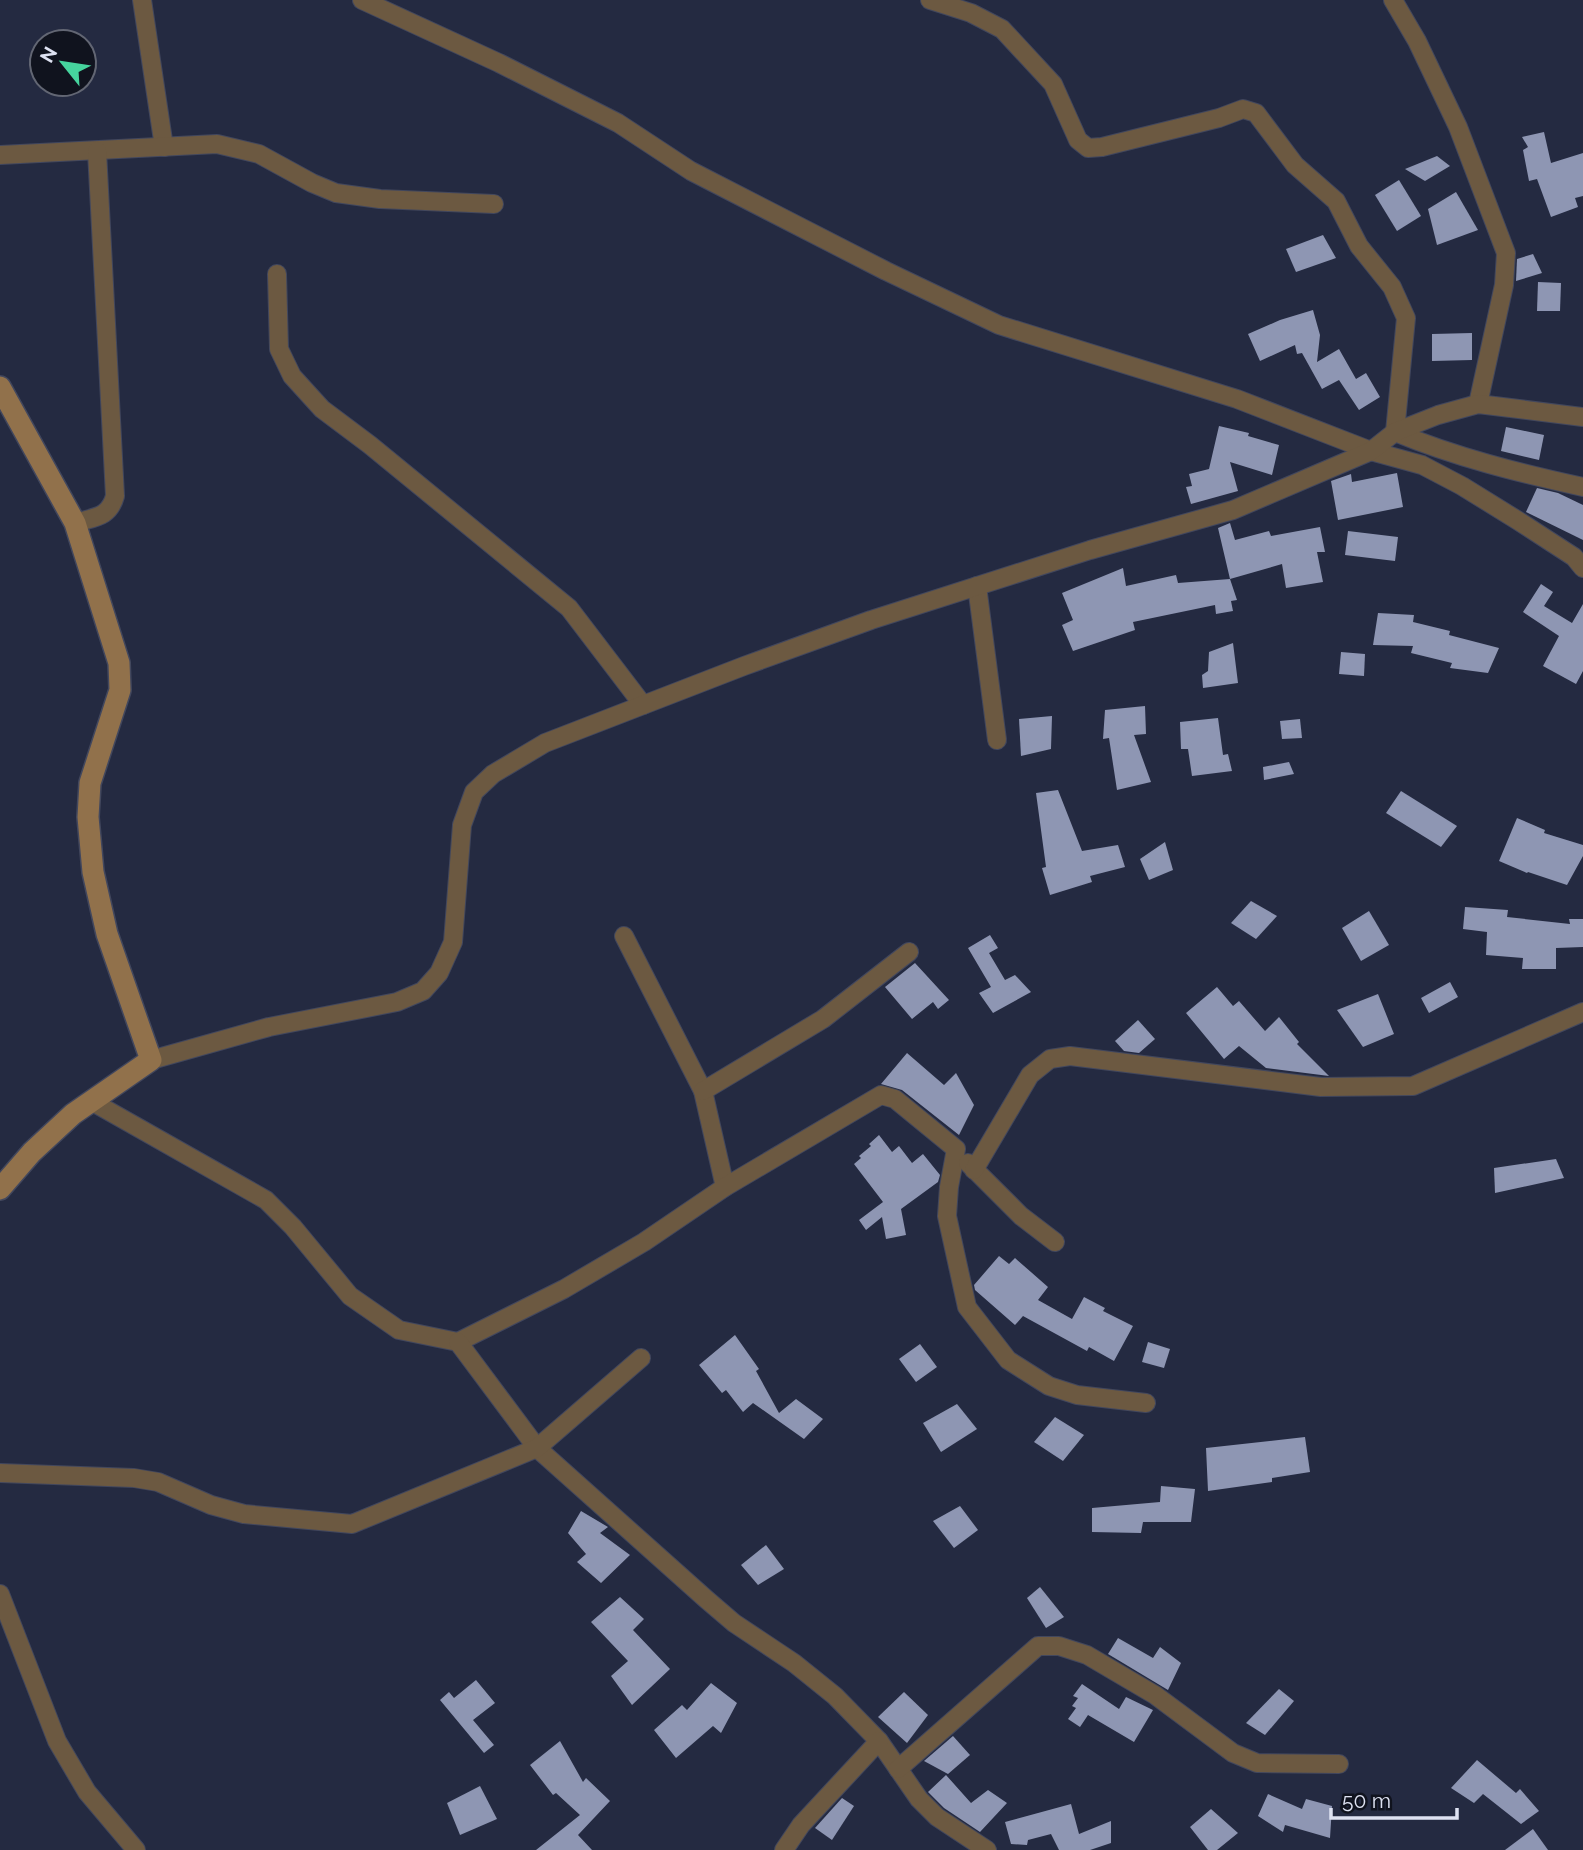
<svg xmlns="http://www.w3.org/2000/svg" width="1583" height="1850" font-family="Raleway,sans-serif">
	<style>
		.building { fill: #8e96b3 }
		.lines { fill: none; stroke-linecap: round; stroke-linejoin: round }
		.street-casing { stroke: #42475d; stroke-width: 20 }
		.secondary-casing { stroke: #42475d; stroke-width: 24 }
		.street { stroke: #6c5941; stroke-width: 18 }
		.secondary { stroke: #91714b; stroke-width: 21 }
	</style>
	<rect width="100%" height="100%" fill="#242a41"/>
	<g class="building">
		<path d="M 1544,132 L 1551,163 L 1583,153 L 1583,196 L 1575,198 L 1578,207 L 1551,217 L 1537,179 L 1529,181 L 1523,150 L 1528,147 L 1522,137 Z"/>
		<path d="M 1437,156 L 1450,166 L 1425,181 L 1405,169 Z"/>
		<path d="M 1399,180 L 1421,216 L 1397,231 L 1375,195 Z"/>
		<path d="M 1456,192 L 1478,230 L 1437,245 L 1428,209 Z"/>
		<path d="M 1323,235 L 1336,258 L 1296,272 L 1286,249 Z"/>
		<path d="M 1533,254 L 1542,273 L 1516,281 L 1517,259 Z"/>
		<path d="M 1538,282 L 1561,283 L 1560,311 L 1537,311 Z"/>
		<path d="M 1313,310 L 1320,335 L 1317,362 L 1339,349 L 1356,379 L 1366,373 L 1380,397 L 1359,410 L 1339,380 L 1322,389 L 1302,353 L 1297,354 L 1295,345 L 1260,361 L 1248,334 L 1280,320 Z"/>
		<path d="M 1472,333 L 1472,360 L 1432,361 L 1432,334 Z"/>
		<path d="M 1219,426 L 1249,433 L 1248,436 L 1279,445 L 1272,475 L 1230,462 L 1238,491 L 1191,504 L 1186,487 L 1192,486 L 1189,474 L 1209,469 Z"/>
		<path d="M 1506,427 L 1544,435 L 1539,460 L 1501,451 Z"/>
		<path d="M 1397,473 L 1403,507 L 1338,520 L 1331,481 L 1351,474 L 1352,482 Z"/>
		<path d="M 1537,488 L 1558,493 L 1583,505 L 1583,540 L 1526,512 Z"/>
		<path d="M 1230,523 L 1235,540 L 1269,531 L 1271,536 L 1320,527 L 1325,552 L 1317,552 L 1323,582 L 1286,588 L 1282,564 L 1230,579 L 1218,528 Z"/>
		<path d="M 1348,531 L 1398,537 L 1395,561 L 1345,555 Z"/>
		<path d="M 1123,568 L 1126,586 L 1176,575 L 1178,583 L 1230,579 L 1237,600 L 1231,601 L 1233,611 L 1216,614 L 1215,605 L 1133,622 L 1135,630 L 1073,651 L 1062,625 L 1073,620 L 1062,593 Z"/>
		<path d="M 1541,584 L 1553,592 L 1544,606 L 1572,623 L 1583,604 L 1583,671 L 1576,684 L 1543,666 L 1559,636 L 1523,612 Z"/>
		<path d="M 1378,613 L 1414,615 L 1413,622 L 1450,631 L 1449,635 L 1499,648 L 1488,673 L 1450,668 L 1452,663 L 1411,653 L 1413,646 L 1373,645 Z"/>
		<path d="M 1233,643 L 1238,683 L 1203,688 L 1202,675 L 1208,671 L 1209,652 Z"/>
		<path d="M 1341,652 L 1365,654 L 1364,676 L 1339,674 Z"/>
		<path d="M 1145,706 L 1146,734 L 1134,735 L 1151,782 L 1117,790 L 1109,738 L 1103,739 L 1105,710 Z"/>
		<path d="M 1052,716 L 1051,749 L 1021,756 L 1019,719 Z"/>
		<path d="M 1218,718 L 1223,755 L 1228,754 L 1232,771 L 1192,776 L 1188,749 L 1181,749 L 1180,722 Z"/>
		<path d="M 1300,719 L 1302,738 L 1282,739 L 1280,721 Z"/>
		<path d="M 1289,762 L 1294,774 L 1264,780 L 1263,767 Z"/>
		<path d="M 1058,790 L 1082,851 L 1118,845 L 1125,867 L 1090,876 L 1092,882 L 1050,895 L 1042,868 L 1046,867 L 1036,793 Z"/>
		<path d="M 1401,791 L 1457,826 L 1441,847 L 1386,813 Z"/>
		<path d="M 1517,818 L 1545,830 L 1544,833 L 1583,845 L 1583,856 L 1567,885 L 1528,872 L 1527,873 L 1499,861 Z"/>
		<path d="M 1165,842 L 1173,870 L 1149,880 L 1140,859 Z"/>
		<path d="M 1251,901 L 1277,916 L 1256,939 L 1231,923 Z"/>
		<path d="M 1465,907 L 1508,910 L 1507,917 L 1570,924 L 1569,919 L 1583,919 L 1583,947 L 1556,948 L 1556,969 L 1522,969 L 1523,958 L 1486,955 L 1487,932 L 1463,929 Z"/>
		<path d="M 1369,911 L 1389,945 L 1361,961 L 1342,928 Z"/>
		<path d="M 990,935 L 998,948 L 989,953 L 1005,980 L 1015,975 L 1031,992 L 993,1013 L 979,993 L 991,987 L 968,948 Z"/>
		<path d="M 915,963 L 949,1000 L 938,1009 L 933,1002 L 912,1019 L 885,987 Z"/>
		<path d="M 1450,982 L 1458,997 L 1429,1013 L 1421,998 Z"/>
		<path d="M 1217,987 L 1233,1006 L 1239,1001 L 1265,1031 L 1279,1017 L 1299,1042 L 1297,1044 L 1329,1076 L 1266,1068 L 1239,1046 L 1224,1059 L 1186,1013 Z"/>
		<path d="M 1378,994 L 1394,1034 L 1363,1047 L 1337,1010 Z"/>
		<path d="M 1138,1020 L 1155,1039 L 1139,1053 L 1124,1051 L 1115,1041 Z"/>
		<path d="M 907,1053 L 944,1085 L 956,1073 L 974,1105 L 959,1135 L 902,1090 L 881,1084 Z"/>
		<path d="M 879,1135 L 892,1152 L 899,1146 L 912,1163 L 923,1154 L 940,1175 L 938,1182 L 901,1209 L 906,1235 L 886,1239 L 882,1217 L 866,1230 L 859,1220 L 883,1202 L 854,1164 L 861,1158 L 859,1156 L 871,1146 L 869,1144 Z"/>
		<path d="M 1556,1159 L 1564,1178 L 1495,1193 L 1494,1168 Z"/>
		<path d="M 999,1256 L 1009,1264 L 1015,1258 L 1048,1287 L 1038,1300 L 1072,1319 L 1084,1297 L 1105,1308 L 1103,1311 L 1133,1326 L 1114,1361 L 1089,1347 L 1087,1351 L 1023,1316 L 1015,1325 L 975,1290 L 974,1285 Z"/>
		<path d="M 735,1335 L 759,1369 L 756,1371 L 779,1413 L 796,1399 L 823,1419 L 804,1439 L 753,1403 L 743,1412 L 726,1390 L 722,1393 L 699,1365 Z"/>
		<path d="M 1148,1342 L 1170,1349 L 1164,1368 L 1142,1362 Z"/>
		<path d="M 920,1344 L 937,1367 L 916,1382 L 899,1359 Z"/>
		<path d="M 957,1404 L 977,1429 L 941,1452 L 923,1423 Z"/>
		<path d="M 1055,1417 L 1084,1435 L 1063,1461 L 1034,1442 Z"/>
		<path d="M 1305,1437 L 1310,1472 L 1272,1478 L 1272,1482 L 1208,1491 L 1206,1448 Z"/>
		<path d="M 1161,1486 L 1195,1489 L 1191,1522 L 1143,1522 L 1141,1533 L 1092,1532 L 1092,1508 L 1160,1502 Z"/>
		<path d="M 960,1506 L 978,1530 L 954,1548 L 933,1521 Z"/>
		<path d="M 581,1511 L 608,1527 L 600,1533 L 630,1555 L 601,1583 L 577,1562 L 586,1554 L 568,1533 Z"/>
		<path d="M 766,1545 L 784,1569 L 758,1585 L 741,1565 Z"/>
		<path d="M 1040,1587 L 1064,1617 L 1046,1628 L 1027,1598 Z"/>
		<path d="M 620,1597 L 644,1619 L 633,1630 L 670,1669 L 632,1705 L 611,1676 L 628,1661 L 591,1622 Z"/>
		<path d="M 1118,1638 L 1153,1658 L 1160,1647 L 1181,1663 L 1168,1690 L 1108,1654 Z"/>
		<path d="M 476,1680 L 495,1703 L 473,1720 L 494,1745 L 484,1753 L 440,1700 L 449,1692 L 454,1698 Z"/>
		<path d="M 711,1683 L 737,1703 L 721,1733 L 713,1726 L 676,1758 L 654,1730 L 682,1705 L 687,1710 Z"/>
		<path d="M 1082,1684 L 1119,1709 L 1126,1697 L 1153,1710 L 1134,1742 L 1088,1715 L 1080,1727 L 1068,1719 L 1076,1708 L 1072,1706 L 1078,1698 L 1073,1696 Z"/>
		<path d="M 1279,1689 L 1294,1701 L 1265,1735 L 1246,1723 Z"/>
		<path d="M 904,1692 L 928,1715 L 907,1743 L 878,1717 Z"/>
		<path d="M 953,1736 L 970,1755 L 948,1774 L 924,1761 Z"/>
		<path d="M 560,1741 L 583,1782 L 586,1778 L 610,1801 L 578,1835 L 592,1850 L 536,1850 L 580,1815 L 556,1793 L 553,1795 L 530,1765 Z"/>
		<path d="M 1477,1760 L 1516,1793 L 1520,1789 L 1539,1811 L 1521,1824 L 1483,1794 L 1474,1803 L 1451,1788 Z"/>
		<path d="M 946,1775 L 971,1803 L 988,1790 L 1007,1803 L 980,1832 L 944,1808 L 928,1792 Z"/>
		<path d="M 480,1786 L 497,1819 L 460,1835 L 447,1803 Z"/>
		<path d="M 1268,1794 L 1302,1809 L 1306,1799 L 1332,1806 L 1330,1838 L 1285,1825 L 1283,1832 L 1258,1816 Z"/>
		<path d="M 842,1798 L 854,1806 L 832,1840 L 815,1828 Z"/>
		<path d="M 1071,1804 L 1079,1834 L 1111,1821 L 1111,1843 L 1090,1850 L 1059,1850 L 1051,1834 L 1028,1840 L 1027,1845 L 1011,1844 L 1005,1822 Z"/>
		<path d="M 1211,1809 L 1238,1833 L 1217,1850 L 1208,1850 L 1190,1827 Z"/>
		<path d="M 1533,1829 L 1548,1850 L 1505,1850 Z"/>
	</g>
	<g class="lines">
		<defs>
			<g id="street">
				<path d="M 142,0 L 164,147"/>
				<path d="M 362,0 L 499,63 L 618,123 L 691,171 L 886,271 L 999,325 L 1237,399 L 1371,451 L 1422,465 L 1462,486 L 1517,520 L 1574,557 L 1583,568"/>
				<path d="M 930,0 L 971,13 L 1002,29 L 1053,84 L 1078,140 L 1088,148 L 1102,147 L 1219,118 L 1243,109 L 1256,113 L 1295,165 L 1336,201 L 1359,246 L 1392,287 L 1406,318 L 1395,432"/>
				<path d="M 1393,0 L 1417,41 L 1458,127 L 1506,253 L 1504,285 L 1478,404"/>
				<path d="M 0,155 L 217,144 L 259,154 L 312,183 L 336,193 L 380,199 L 494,204"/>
				<path d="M 277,274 L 279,349 L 292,376 L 322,409 L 370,445 L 569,608 L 643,705"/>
				<path d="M 1395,432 C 1455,457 1519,473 1583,487"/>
				<path d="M 75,523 C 94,517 109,518 115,496 L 97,151"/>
				<path d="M 977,586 L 997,740"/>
				<path d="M 624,936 L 703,1091 L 725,1187"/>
				<path d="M 151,1060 L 269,1027 L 397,1002 L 423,991 L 439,973 L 453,942 L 462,825 L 474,792 L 493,774 L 545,743 L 744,666 L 871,620 L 1090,550 L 1233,510 L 1371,451 L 1395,432 L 1438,415 L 1478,404 L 1583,417"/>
				<path d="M 703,1091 L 823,1019 L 909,952"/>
				<path d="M 91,1101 L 266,1200 L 293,1227 L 350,1296 L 399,1330 L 458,1342 L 564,1289 L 644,1242 L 725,1187 L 881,1095 L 895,1099 L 956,1149 L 949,1187 L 947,1216 L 967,1307 L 1008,1360 L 1049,1386 L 1077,1395 L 1146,1403"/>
				<path d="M 968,1163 L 1021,1216 L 1055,1242"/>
				<path d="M 974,1170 L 1030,1075 L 1050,1059 L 1070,1056 L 1321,1087 L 1413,1086 L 1583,1012"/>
				<path d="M 458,1342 L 537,1448 L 706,1599 L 734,1623 L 794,1663 L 835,1696 L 879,1741 L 919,1799 L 937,1817 L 987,1850"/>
				<path d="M 0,1473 L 134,1478 L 158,1482 L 211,1505 L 244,1514 L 352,1524 L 537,1448 L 641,1358"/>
				<path d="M 0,1594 L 57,1741 L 87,1792 L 136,1850"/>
				<path d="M 898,1769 L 1038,1646 L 1059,1646 L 1087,1655 L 1155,1695 L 1233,1753 L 1257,1763 L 1339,1764"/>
				<path d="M 784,1850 L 801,1825 L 879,1741"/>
			</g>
			<path id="secondary" d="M 0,387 L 75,523 L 119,663 L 120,690 L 90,783 L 88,817 L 93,872 L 107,934 L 151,1060 L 73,1114 L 32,1152 L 0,1189"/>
		</defs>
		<use href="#street" class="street-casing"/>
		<use href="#secondary" class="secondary-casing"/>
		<use href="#street" class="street"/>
		<use href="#secondary" class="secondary"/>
	</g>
	<g transform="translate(63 63) rotate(300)"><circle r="33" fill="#10131e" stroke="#626673" stroke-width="2"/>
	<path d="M0-5L12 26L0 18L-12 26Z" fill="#46d49e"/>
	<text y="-10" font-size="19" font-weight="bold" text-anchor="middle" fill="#dee2f2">N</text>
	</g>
	<path d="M1331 1808v10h126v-10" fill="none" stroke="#dee2f2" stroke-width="3.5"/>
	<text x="1342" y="1808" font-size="21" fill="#dee2f2" stroke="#10131e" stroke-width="5" paint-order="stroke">50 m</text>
</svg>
